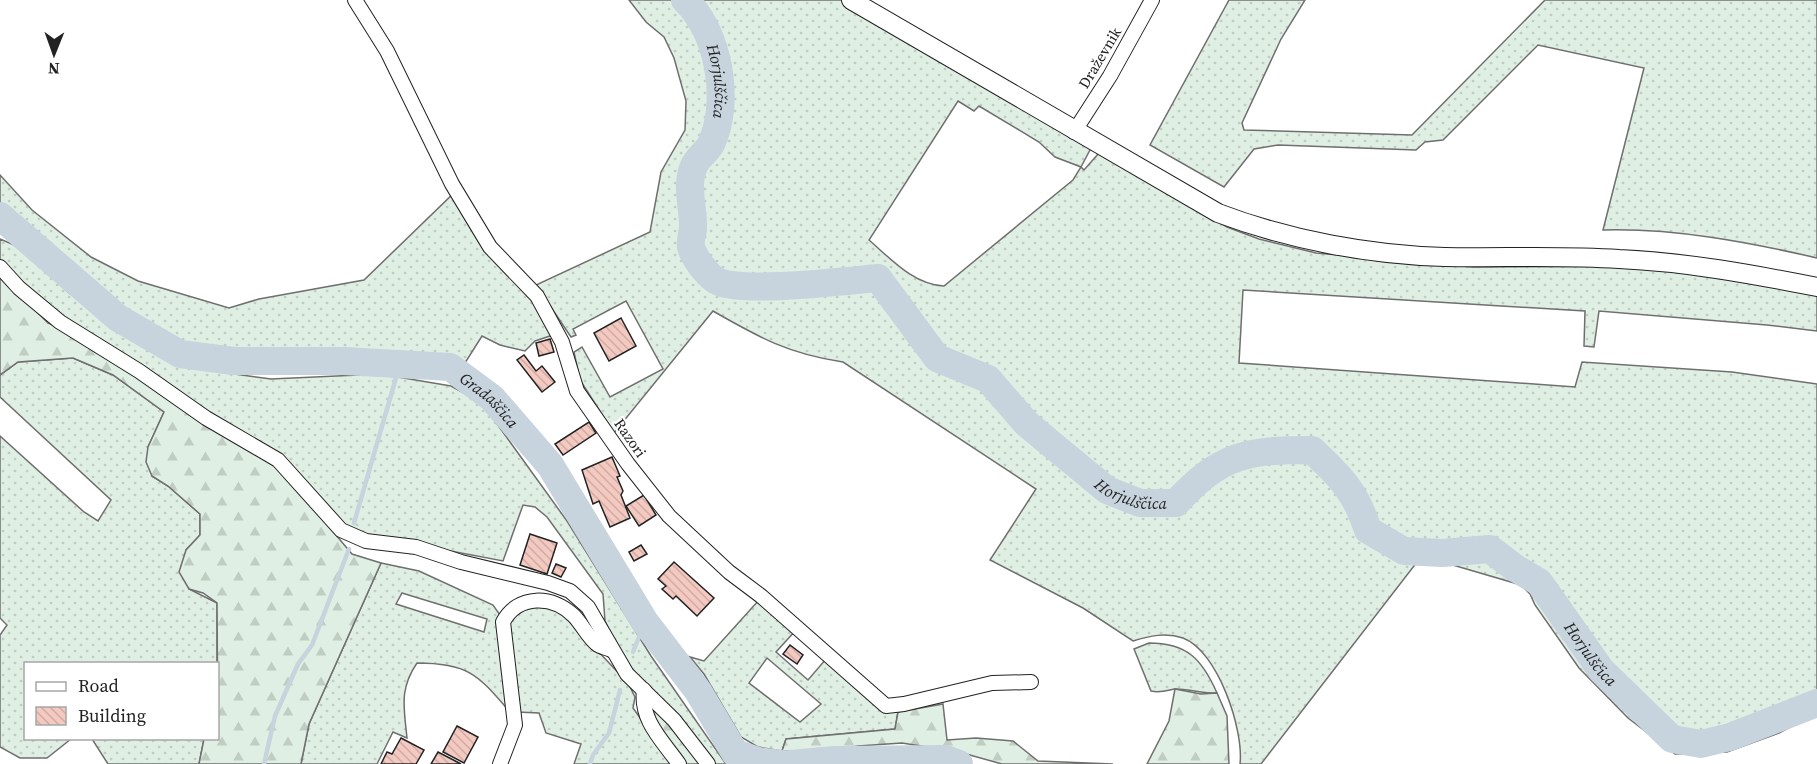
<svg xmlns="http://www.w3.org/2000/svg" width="1817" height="764" font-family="'Source Serif 4',serif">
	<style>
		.grass { fill: url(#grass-dots); stroke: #6f6f6f; stroke-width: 1.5; fill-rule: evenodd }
		.forest { fill: url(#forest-firs); stroke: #6f6f6f; stroke-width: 1.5 }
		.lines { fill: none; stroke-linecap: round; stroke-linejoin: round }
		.stream { stroke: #c7d3dd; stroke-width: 4.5 }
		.river { stroke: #c7d3dd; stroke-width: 28 }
		.building { fill: url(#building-back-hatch); stroke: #222; stroke-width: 1.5 }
		.minor-casing { stroke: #222; stroke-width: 16 }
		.tertiary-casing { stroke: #222; stroke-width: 20 }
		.minor { stroke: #fff; stroke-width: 14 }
		.tertiary { stroke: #fff; stroke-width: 18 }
		.labels { text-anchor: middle; stroke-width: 4.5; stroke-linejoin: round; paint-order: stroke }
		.street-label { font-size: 15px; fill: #222; stroke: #fff }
		.water-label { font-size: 16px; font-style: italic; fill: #222; stroke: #fff }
	</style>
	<defs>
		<pattern id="grass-dots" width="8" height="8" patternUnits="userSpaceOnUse" patternTransform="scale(1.5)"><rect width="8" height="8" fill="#e0efe3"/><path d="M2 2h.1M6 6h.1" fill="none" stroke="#c0cdc2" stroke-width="1.8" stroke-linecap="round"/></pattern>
		<pattern id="forest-firs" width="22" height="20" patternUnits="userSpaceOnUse" patternTransform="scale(1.5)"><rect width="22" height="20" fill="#e0efe3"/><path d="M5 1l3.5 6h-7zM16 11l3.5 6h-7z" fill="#c0cdc2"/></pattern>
		<pattern id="building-back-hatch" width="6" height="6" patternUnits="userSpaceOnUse" patternTransform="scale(1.5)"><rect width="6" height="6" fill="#f3c9c0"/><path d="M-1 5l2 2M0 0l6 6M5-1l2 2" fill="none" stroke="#d0aca5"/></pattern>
	</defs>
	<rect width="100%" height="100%" fill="#fff"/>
	<g class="grass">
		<path d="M 629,0 L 843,0 L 1091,148 L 1081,167 L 1084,170 L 1099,153 L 1227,227 L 1259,239 L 1316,253 L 1473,267 L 1631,266 L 1676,269 L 1817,294 L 1817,331 L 1767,325 L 1599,311 L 1594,347 L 1584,346 L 1585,311 L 1243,290 L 1239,363 L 1575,387 L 1582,362 L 1732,372 L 1817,384 L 1817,713 L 1779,733 L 1727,752 L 1675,754 L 1628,718 L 1579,668 L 1535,605 L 1530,594 L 1521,585 L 1446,563 L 1417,562 L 1261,764 L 1240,764 C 1244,730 1218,651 1183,638 C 1166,632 1149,636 1133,641 L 1083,608 L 990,560 L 1036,489 L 843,362 C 789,354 760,338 713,311 L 614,433 L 580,380 L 574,352 L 582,347 L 610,397 L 663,369 L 626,301 L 573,329 L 576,335 L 571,337 L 536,285 L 650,232 L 661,172 L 685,130 L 686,101 L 674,58 L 664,37 L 646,22 ZM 958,101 L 974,111 L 979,106 L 1039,142 L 1055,157 L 1081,167 L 1073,180 L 944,286 C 914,285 891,259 869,240 Z"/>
		<path d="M 1229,0 L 1305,0 L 1281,39 L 1242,123 L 1244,130 L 1412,135 L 1545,0 L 1817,0 L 1817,258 C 1748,242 1674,228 1603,230 L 1644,68 L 1538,45 L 1443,140 L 1425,142 L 1416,150 L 1278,145 L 1254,149 L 1224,187 L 1150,145 Z"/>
		<path d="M 0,175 L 32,210 L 91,257 L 138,281 L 229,308 L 259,299 L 364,280 L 455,192 L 522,283 L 553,335 L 535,341 L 525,351 L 500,345 L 482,336 L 465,363 L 453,355 L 232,351 L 186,345 L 152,327 L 124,307 L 13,216 L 0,202 Z"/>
		<path d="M 0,239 L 21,248 L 69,293 L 177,366 L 271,379 L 380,374 L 451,386 L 482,403 L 567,521 L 651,656 L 726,764 L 714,764 L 624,660 L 605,621 L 603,594 L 547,517 L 535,507 L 523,505 L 503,561 L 372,536 L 348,528 L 208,415 L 62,318 L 0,261 Z"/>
		<path d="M 73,358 L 113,375 L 164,412 L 148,447 L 152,476 L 168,486 L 200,514 L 200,535 L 186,550 L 189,589 L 217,603 L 217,663 L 26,664 L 26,738 L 71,739 L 47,758 L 20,758 L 0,747 L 0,635 L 7,625 L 0,618 L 0,436 L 84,512 L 98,521 L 111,500 L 0,397 L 0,375 L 18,362 Z"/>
		<path d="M 381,563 L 419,571 L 493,605 L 500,615 L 510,712 C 478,675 469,663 417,663 C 399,689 404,708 407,738 L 393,732 L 377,764 L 301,764 L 309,724 ZM 402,593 L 487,619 L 484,632 L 396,604 Z"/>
		<path d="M 759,600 L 796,630 L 776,652 L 808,680 L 826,659 L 880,709 L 898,712 L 895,729 L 786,739 L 782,751 L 758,747 L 741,737 L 704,674 L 690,657 L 704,661 ZM 767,658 L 821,704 L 800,722 L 749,683 Z"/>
		<path d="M 525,605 L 558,609 L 628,683 L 635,697 L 633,708 L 673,764 L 574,764 L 581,744 L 546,733 L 539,713 L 517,712 L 508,621 Z"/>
		<path d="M 1149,643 C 1187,643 1202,659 1217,693 C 1202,694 1185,688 1174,689 C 1165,691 1160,693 1151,691 L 1134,649 Z"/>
		<path d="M 92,739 L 204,739 L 199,764 L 108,764 Z"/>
	</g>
	<g class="forest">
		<path d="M 0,274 L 48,323 L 64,329 L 275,463 L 352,554 L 381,563 L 309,724 L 301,764 L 199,764 L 204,739 L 218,738 L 217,603 L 203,593 L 189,589 L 179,572 L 186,550 L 200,535 L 200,514 L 168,486 L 152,476 L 146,462 L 148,447 L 164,412 L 113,375 L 73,358 L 18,362 L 0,375 Z"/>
		<path d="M 1175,689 L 1201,694 L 1217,693 L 1227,716 L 1229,764 L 1147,764 L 1169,721 Z"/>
		<path d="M 943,704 L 947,740 L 976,738 L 1013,741 L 1038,761 L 1113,764 L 1002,764 L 959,752 L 902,743 L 858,746 L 821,752 L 782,751 L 786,739 L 895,729 L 898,712 Z"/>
		<path d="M 648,710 C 671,712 691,747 705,764 L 684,764 Z"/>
	</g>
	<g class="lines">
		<g class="stream">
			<path d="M 354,523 L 400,364"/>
			<path d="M 633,652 L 645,622"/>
			<path d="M 264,764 L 275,716 L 298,664 L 312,645 L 349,549"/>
			<path d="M 590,764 L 593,755 L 609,733 L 620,690"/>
		</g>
		<g class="river">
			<path id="s1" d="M 685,0 C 719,32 731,102 711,144 C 707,152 697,158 694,166 C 685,186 694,208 693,229 C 692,234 690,242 691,247 C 694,258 709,278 719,282 C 747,293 845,281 878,278 L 937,358 L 988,379 L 1027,424 L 1107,490 L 1140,503 L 1176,503 C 1221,454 1247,450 1312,450 C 1340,476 1356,492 1368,530 L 1404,551 L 1442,553 L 1490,549 L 1515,568 L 1539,582 L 1601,670 L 1672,739 L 1701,744 L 1730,737 L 1817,703"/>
			<path id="s2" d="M 0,216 L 118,318 L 180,354 L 234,361 L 344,361 L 450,367 L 492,398 L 550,465 L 645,622 L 698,691 L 735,753 L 758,761 L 782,764"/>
			<path d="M 791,764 L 834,760 L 946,759 L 959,764"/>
		</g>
	</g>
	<g class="building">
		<path d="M 621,318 L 636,346 L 609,361 L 594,333 Z"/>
		<path d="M 550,339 L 554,352 L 539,356 L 536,343 Z"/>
		<path d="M 524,355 L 536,371 L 542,366 L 555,382 L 542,392 L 517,360 Z"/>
		<path d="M 589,422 L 596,433 L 563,455 L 555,444 Z"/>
		<path d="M 612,457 L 620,476 L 617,477 L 623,491 L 621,495 L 630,518 L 610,527 L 599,501 L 593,504 L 582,470 Z"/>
		<path d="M 644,495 L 656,515 L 639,526 L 626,506 Z"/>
		<path d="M 530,534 L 557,543 L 547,574 L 520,565 Z"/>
		<path d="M 641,545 L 647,554 L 634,561 L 629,552 Z"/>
		<path d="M 674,562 L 714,598 L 697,616 L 676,596 L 673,599 L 662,589 L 666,586 L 658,579 Z"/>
		<path d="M 556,564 L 566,568 L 561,577 L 552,573 Z"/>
		<path d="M 790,645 L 803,655 L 797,664 L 783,654 Z"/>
		<path d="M 457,726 L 478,737 L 464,763 L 443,752 Z"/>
		<path d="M 401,738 L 424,750 L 416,764 L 381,764 L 387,752 L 392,754 Z"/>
		<path d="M 438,752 L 461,764 L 431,764 Z"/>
	</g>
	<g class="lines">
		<defs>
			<g id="minor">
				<path d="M 355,0 L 387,51 L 452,184 L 490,247 L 537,296 L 562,342 L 577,391 L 628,464 L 669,516 L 729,572 L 761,596 L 886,706 L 904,704 L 992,683 L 1031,682"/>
				<path d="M 1074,132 L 1110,76 L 1152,0"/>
				<path d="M 0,267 L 19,288 L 60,322 L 139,371 L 206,418 L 278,460 L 341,530 L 366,541 L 416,547 L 461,562 L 548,583 L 570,591 L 588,607 L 627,674 L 674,720 L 708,764"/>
				<path d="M 644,690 C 640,720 662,740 679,764"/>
				<path d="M 500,764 L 515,725 L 503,622 C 518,594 553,595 574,616 C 582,624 589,639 598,645 C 601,647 607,648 611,650"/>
			</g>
			<path id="tertiary" d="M 851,0 L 1218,213 C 1289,240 1370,255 1445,257 C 1503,258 1561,255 1619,259 C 1686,262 1751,274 1817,287"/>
		</defs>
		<use href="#minor" class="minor-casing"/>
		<use href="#tertiary" class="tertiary-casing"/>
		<use href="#minor" class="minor"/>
		<use href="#tertiary" class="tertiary"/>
	</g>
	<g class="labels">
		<g class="street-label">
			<text transform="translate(1100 58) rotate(-59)" y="5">Draževnik</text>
			<text transform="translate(630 438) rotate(55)" y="5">Razori</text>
		</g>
		<g class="water-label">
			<text dy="6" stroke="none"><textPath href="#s1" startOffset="90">Horjulščica</textPath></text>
			<text dy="6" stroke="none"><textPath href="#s2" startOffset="550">Gradaščica</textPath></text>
			<text dy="6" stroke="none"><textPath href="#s1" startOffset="812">Horjulščica</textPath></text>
			<text dy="6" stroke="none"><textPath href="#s1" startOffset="1386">Horjulščica</textPath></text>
		</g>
	</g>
	<rect x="24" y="662" width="195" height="78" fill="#ffffff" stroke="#a7a7a7" stroke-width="1.5"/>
	<rect x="36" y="682" width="30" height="9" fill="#ffffff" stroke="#a7a7a7" stroke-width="1.5"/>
	<text x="78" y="692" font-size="18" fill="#222222">Road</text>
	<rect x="36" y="707" width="30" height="18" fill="url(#building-back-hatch)" stroke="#a7a7a7" stroke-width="1.5"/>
	<text x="78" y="722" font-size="18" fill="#222222">Building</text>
	<g transform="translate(54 54) rotate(181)" stroke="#ffffff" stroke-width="4.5" paint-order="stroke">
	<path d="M0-4.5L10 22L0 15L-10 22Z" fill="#222222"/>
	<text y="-9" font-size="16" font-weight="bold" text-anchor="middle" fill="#222222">N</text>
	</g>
</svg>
